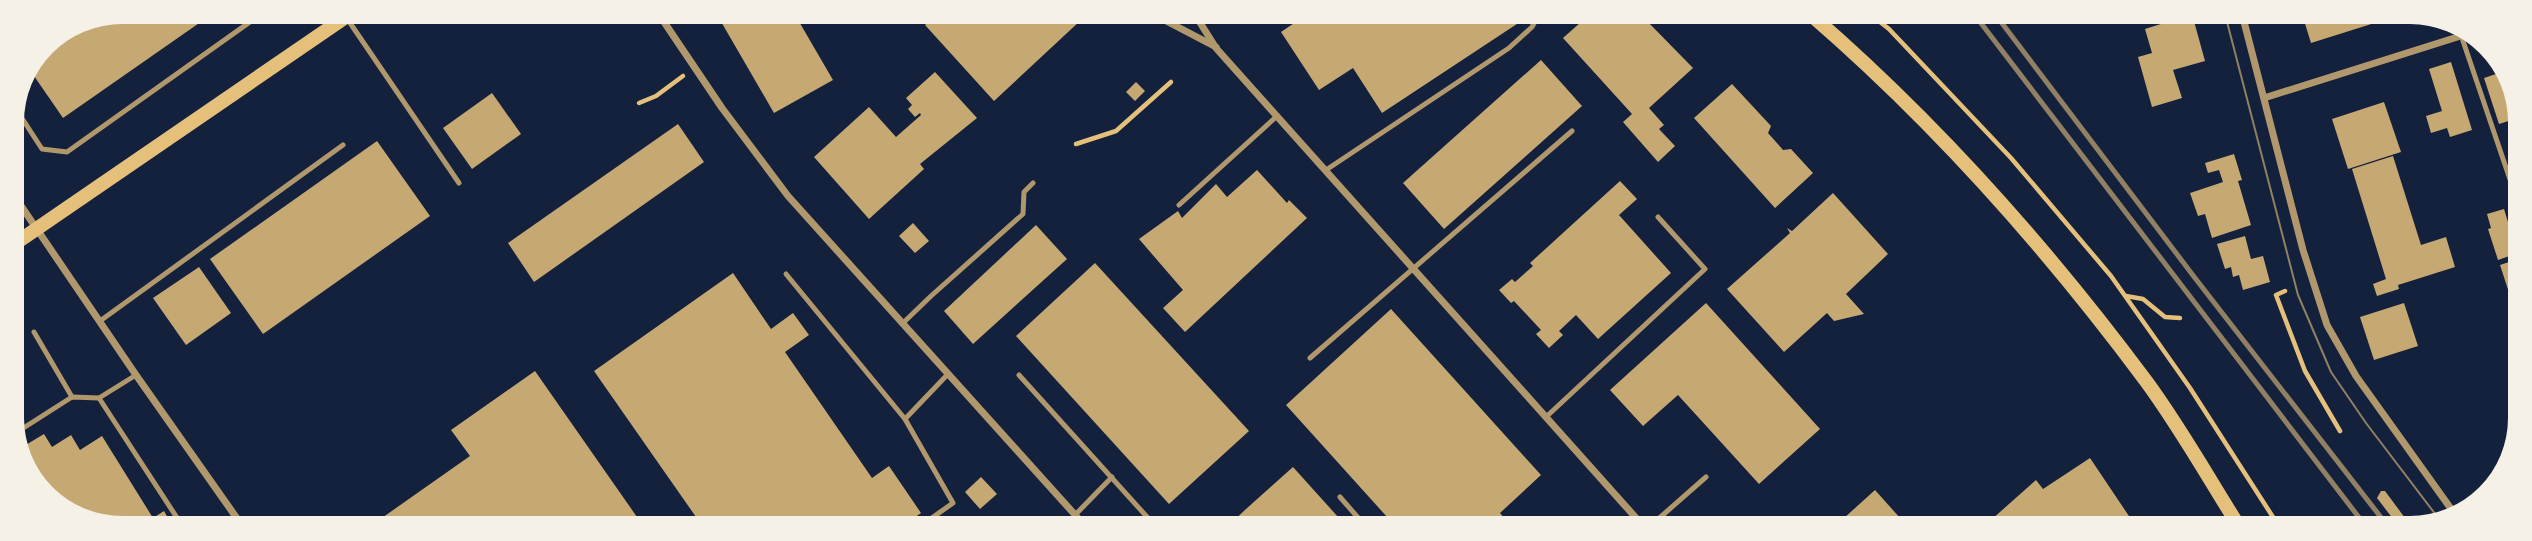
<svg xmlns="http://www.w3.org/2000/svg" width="2532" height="541" font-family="Helvetica,sans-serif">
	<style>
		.building { fill: #c6a872 }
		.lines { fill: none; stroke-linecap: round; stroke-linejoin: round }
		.path { stroke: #e5c07b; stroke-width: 4.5 }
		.service { stroke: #b1986c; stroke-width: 5 }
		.minor { stroke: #b1986c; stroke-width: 7 }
		.secondary { stroke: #e5c07b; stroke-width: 14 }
		.tram { stroke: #918062; stroke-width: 2 }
		.rail { stroke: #918062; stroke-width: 5 }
	</style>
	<rect width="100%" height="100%" fill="#14213d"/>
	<g class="building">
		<path d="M 123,12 L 215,12 L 63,118 L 32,73 L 45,44 Z"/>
		<path d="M 716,13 L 794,13 L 833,80 L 774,113 Z"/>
		<path d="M 938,13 L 984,13 L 989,18 L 995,13 L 1075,13 L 1081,20 L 994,101 L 925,25 Z"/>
		<path d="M 1309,13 L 1316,13 L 1532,14 L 1382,113 L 1353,68 L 1319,90 L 1281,32 Z"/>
		<path d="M 1590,14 L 1634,14 L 1644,24 L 1647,21 L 1693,68 L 1649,108 L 1664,125 L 1659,129 L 1675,146 L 1658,162 L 1623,122 L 1632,114 L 1563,38 Z"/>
		<path d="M 2162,14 L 2192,14 L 2205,61 L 2173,70 L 2182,98 L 2152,107 L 2138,57 L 2152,53 L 2145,29 L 2164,23 Z"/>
		<path d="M 2302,14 L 2400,14 L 2400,15 L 2311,43 Z"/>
		<path d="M 1541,60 L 1582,106 L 1444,229 L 1403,183 Z"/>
		<path d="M 2451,62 L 2472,130 L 2450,137 L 2447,128 L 2431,133 L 2426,116 L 2442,111 L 2429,69 Z"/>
		<path d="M 935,72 L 977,118 L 920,164 L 924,169 L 869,219 L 814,157 L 869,107 L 896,137 L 921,115 L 920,113 L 915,117 L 908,109 L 912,105 L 906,98 Z"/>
		<path d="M 2502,72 L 2518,101 L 2518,118 L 2499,124 L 2484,78 Z"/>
		<path d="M 1136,82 L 1145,91 L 1135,101 L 1126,92 Z"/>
		<path d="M 1732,84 L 1771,126 L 1768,133 L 1783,150 L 1791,149 L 1813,173 L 1775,208 L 1694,118 Z"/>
		<path d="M 492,93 L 521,134 L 472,169 L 443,128 Z"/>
		<path d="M 2384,102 L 2401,152 L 2348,169 L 2332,119 Z"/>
		<path d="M 678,124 L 704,162 L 534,282 L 508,243 Z"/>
		<path d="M 377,141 L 430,216 L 263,334 L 210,259 Z"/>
		<path d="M 2234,154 L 2242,180 L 2238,181 L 2251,225 L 2212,238 L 2205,214 L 2198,216 L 2190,193 L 2223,182 L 2219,170 L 2208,173 L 2205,163 Z"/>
		<path d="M 2393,156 L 2421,245 L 2446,237 L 2455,267 L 2398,285 L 2399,289 L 2377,296 L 2373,284 L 2386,279 L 2352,169 Z"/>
		<path d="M 1257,170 L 1287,203 L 1289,200 L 1307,218 L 1185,332 L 1163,308 L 1183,290 L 1139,239 L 1178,211 L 1182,218 L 1216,184 L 1227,197 Z"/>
		<path d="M 1620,181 L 1637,199 L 1619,215 L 1671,273 L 1598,339 L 1576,315 L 1559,331 L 1563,335 L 1549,348 L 1536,334 L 1541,330 L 1514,301 L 1511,303 L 1499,290 L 1512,279 L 1515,282 L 1533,266 L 1530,263 Z"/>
		<path d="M 1833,193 L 1888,254 L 1846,294 L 1864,314 L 1834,321 L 1827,313 L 1784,352 L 1727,289 L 1790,233 L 1787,228 L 1792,231 Z"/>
		<path d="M 2504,209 L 2508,222 L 2511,221 L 2518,241 L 2518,253 L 2498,260 L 2488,229 L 2491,228 L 2487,214 Z"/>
		<path d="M 913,223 L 929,241 L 915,253 L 899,236 Z"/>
		<path d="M 1036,225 L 1067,259 L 973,344 L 944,311 Z"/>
		<path d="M 2245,236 L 2251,259 L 2263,256 L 2270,282 L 2243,290 L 2239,275 L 2233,277 L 2231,267 L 2225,269 L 2217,244 Z"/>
		<path d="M 2518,259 L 2518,316 L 2517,317 L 2500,265 Z"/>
		<path d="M 1095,263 L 1249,431 L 1169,504 L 1016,336 Z"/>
		<path d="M 199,267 L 231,313 L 186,345 L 153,298 Z"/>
		<path d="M 733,273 L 771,329 L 793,313 L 809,335 L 785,352 L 872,478 L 889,466 L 921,513 L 901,527 L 703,527 L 594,371 Z"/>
		<path d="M 1706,303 L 1820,429 L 1759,484 L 1678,395 L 1643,426 L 1610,390 Z"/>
		<path d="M 2404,303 L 2418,346 L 2374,360 L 2360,317 Z"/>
		<path d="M 1391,309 L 1541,475 L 1500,513 L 1512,528 L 1397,528 L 1286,405 Z"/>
		<path d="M 535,371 L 644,527 L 369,527 L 470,456 L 451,430 Z"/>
		<path d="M 44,434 L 52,447 L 71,435 L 80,450 L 102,436 L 153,518 L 164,511 L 173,527 L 102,527 L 45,497 L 19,449 Z"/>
		<path d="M 2090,458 L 2137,528 L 1982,528 L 2036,480 L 2043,489 Z"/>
		<path d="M 1293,467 L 1348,528 L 1226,528 L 1246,509 Z"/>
		<path d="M 981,477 L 997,494 L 980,509 L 965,492 Z"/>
		<path d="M 1875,490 L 1909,528 L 1833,528 Z"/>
		<path d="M 2381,491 L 2385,491 L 2408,522 L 2404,528 L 2400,528 L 2377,498 Z"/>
	</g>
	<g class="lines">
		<g class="path">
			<path d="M 1870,14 L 1889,29 L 2011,158 L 2111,276 L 2190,388 L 2280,528"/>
			<path d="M 639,103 L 656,96 L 683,76"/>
			<path d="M 1076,144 L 1116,131 L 1171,82"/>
			<path d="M 2285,291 L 2276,295 L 2305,371 L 2340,431"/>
			<path d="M 2126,296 L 2143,299 L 2165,317 L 2180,318"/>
		</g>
		<g class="service">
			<path d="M 346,17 L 459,183"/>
			<path d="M 2461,35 L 2518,203"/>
			<path d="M 16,109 L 42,149 L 67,152 L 264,12"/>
			<path d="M 1326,170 L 1509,48 L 1532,27 L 1539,14"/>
			<path d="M 1179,205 L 1277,116"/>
			<path d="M 786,274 L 905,419 L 948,374"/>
			<path d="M 100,321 L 343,145"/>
			<path d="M 902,324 L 931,296 L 1023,214 L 1024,192 L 1033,183"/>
			<path d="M 34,332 L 72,397"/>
			<path d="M 1310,358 L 1572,131"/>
			<path d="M 1019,375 L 1157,528"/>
			<path d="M 99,398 L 183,527"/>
			<path d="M 1546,417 L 1705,269 L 1658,217"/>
			<path d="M 905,419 L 953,503 L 919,527"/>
			<path d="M 14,434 L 72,397 L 99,398 L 136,375"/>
			<path d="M 1340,497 L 1367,528"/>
			<path d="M 1075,515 L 1112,477"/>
			<path d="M 1648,528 L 1706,477"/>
			<path d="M 2219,528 L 2234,519"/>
		</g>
		<g class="minor">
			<path d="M 658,13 L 722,108 L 788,196 L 1086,527"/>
			<path d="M 1151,13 L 1216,47"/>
			<path d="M 1194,13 L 1216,48 L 1645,528"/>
			<path d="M 2242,14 L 2303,250 L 2327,325 L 2356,376 L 2454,513"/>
			<path d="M 2264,98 L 2467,34"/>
			<path d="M 13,194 L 136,375 L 243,527"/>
		</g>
		<g class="secondary">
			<path d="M 1810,14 C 1935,122 2047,248 2146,381 C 2180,427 2209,479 2240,528"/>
			<path d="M 13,245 L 353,12"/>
		</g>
		<path class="tram" d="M 2225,14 L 2298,295 L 2331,372 L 2366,423 L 2439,519"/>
		<g class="rail">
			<path d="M 1974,14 L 2367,528"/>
			<path d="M 1995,14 L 2195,278 L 2390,529"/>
		</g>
	</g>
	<path d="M0 0H2532V541H0ZM122 24H2410A98 98 0 0 1 2508 122V418A98 98 0 0 1 2410 516H122A98 98 0 0 1 24 418V122A98 98 0 0 1 122 24Z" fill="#f6f1e7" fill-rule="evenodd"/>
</svg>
